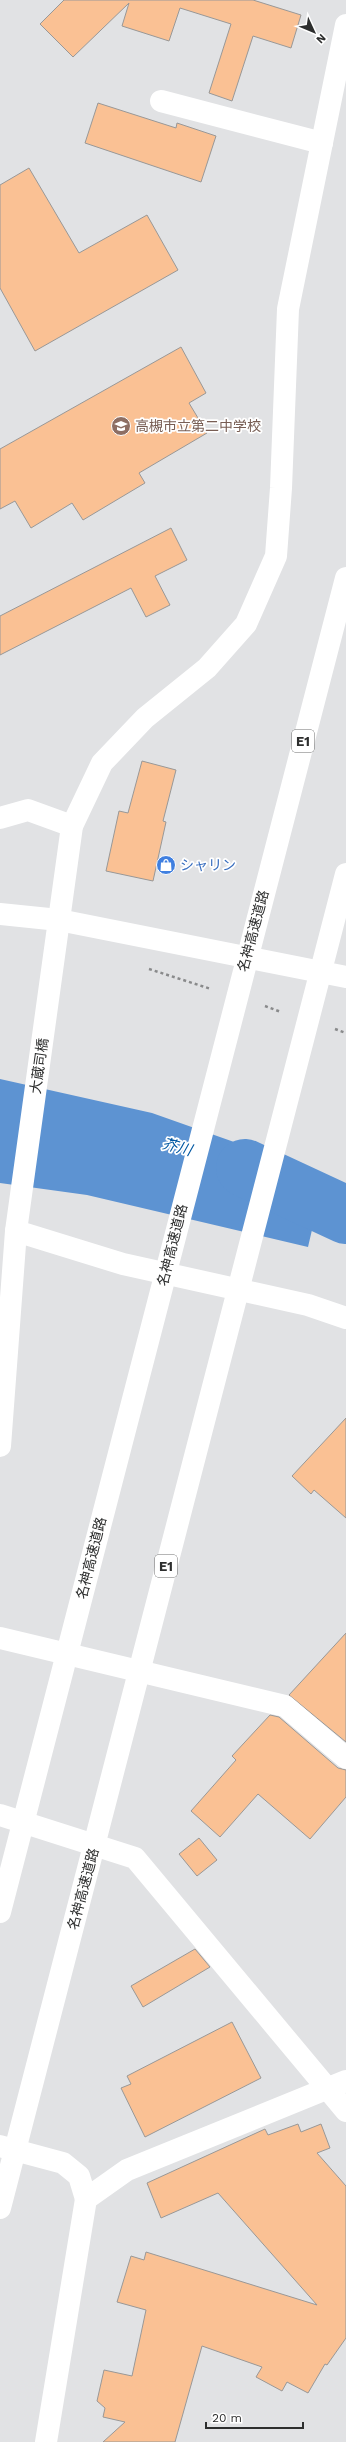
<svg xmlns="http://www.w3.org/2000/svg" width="346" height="2442" font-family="'Work Sans','Noto Sans JP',sans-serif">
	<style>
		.water { fill: #5d93d2 }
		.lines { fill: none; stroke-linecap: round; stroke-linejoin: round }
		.river { stroke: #5d93d2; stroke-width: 58 }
		.building { fill: #fac194; stroke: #999897 }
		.path { stroke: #898a8b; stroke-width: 2.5; stroke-dasharray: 3 3; stroke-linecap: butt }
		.street { stroke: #fff; stroke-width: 22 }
		.secondary { stroke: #fff; stroke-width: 22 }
		.highway { stroke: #fff; stroke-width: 22 }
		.labels { text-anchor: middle; stroke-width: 3.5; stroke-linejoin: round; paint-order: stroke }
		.shield { fill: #fff; stroke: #6c6d6d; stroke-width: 1 }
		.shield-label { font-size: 13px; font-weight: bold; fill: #2d2e2e }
		.education-label { font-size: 14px; fill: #785e54; stroke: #fff; text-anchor: start }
		.shop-label { font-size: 14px; fill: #366cbe; stroke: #fff; text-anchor: start }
		.street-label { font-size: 14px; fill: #2d2e2e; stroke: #fff }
		.water-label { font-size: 15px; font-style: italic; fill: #0157a2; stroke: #fff }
	</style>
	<rect width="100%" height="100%" fill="#e1e2e4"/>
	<path class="water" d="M 0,1079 L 152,1113 L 325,1174 L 308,1247 L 87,1195 L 0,1183 Z"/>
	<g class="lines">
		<path class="river" d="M 245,1168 L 346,1215"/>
	</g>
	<g class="building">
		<path d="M 64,0 L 253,0 L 301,15 L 291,48 L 253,36 L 232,101 L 209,93 L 231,24 L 180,8 L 169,41 L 122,26 L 129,3 L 73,57 L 40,24 Z"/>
		<path d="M 98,103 L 176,128 L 177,123 L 216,136 L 201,182 L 85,143 Z"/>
		<path d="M 29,168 L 79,253 L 147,215 L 178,270 L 35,351 L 0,288 L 0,185 Z"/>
		<path d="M 181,347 L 206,393 L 189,403 L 207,433 L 139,473 L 145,483 L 83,520 L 72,503 L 31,528 L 15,501 L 0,509 L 0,449 Z"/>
		<path d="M 171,528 L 187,560 L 155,576 L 170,605 L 146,617 L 131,588 L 0,655 L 0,616 Z"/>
		<path d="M 142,761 L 176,770 L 163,821 L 166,822 L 153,881 L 106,871 L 119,811 L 128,813 Z"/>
		<path d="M 346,1418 L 346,1518 L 314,1490 L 311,1494 L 292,1476 Z"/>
		<path d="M 346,1633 L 346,1742 L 289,1695 Z"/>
		<path d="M 270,1715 L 279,1717 L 338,1768 L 346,1770 L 346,1797 L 310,1839 L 258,1794 L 220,1837 L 191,1811 L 236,1760 L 232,1756 Z"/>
		<path d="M 199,1838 L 217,1860 L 197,1876 L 179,1854 Z"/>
		<path d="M 195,1949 L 210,1967 L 143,2007 L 131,1986 Z"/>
		<path d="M 232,2022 L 261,2078 L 145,2137 L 121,2088 L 131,2084 L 127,2076 Z"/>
		<path d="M 298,2124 L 301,2132 L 321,2124 L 330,2148 L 317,2153 L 346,2186 L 346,2338 L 327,2365 L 325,2364 L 308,2393 L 287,2382 L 282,2391 L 256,2377 L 262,2367 L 202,2346 L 175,2442 L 103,2442 L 125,2422 L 103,2417 L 105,2408 L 97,2401 L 104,2370 L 132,2376 L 146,2310 L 117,2302 L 131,2256 L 144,2260 L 146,2252 L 317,2305 L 218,2193 L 161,2218 L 147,2183 L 265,2129 L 268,2135 Z"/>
	</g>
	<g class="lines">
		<g class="path">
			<path d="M 149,969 L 211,989"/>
			<path d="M 265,1006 L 281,1012"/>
			<path d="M 335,1029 L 346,1033"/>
		</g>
		<g class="street">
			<path d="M 161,101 L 322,143"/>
			<path d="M 0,818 L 28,810 L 72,826"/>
			<path d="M 16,1231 L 123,1264 L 308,1305 L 346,1318"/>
			<path d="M 0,1638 L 285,1706 L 346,1758"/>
			<path d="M 0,2146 L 63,2163 L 79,2176 L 86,2199 L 127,2170 L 346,2081"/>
		</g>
		<g class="secondary">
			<path d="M 0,914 L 59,920 L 346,977"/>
			<path d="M 0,1446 L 16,1231 L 72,826 L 102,763 L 145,718 L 207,668 L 246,624 L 276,556 L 281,488 L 288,309 L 346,25"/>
			<path d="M 0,1815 L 135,1858 L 346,2111"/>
			<path d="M 46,2442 L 86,2199"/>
		</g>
		<g class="highway">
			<path d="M 0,1912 L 346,578"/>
			<path d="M 0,2208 L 346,874"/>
		</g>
	</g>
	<defs>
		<symbol id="school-disc" viewBox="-11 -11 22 22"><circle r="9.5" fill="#8d6e63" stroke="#fff"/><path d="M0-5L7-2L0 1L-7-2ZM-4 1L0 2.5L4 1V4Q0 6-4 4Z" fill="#fff"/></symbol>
		<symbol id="shop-disc" viewBox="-11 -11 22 22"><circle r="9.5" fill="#3f7fe0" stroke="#fff"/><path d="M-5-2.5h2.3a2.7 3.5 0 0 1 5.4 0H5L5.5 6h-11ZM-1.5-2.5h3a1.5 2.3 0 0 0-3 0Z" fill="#fff"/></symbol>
	</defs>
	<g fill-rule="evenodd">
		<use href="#school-disc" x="110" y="415" width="22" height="22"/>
		<use href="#shop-disc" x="155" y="854" width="22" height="22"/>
	</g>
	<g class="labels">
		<g class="shield">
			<rect x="292" y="730" width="22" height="22" rx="3"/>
			<rect x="155" y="1555" width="22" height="22" rx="3"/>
		</g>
		<g class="shield-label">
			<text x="303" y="746">E1</text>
			<text x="166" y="1571">E1</text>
		</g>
		<g class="education-label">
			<text x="135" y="431">高槻市立第二中学校</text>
		</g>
		<g class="shop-label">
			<text x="180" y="870">シャリン</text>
		</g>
		<g class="street-label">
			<text transform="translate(253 931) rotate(-75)" y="5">名神高速道路</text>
			<text transform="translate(39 1066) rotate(-82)" y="5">大蔵司橋</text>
			<text transform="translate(172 1245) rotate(-76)" y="5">名神高速道路</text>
			<text transform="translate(91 1558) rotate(-76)" y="5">名神高速道路</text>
			<text transform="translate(83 1889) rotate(-75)" y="5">名神高速道路</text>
		</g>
		<g class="water-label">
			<text transform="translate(177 1147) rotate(15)" y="5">芥川</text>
		</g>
	</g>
	<g transform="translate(314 32) rotate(134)" stroke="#ffffff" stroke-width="3" paint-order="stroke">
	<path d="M0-3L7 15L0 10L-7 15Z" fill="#2d2e2e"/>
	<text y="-6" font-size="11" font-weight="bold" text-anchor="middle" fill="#2d2e2e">N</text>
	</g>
	<path d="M206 2422v6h97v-6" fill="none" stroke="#2d2e2e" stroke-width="2"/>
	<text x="212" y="2422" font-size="12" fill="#2d2e2e" stroke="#ffffff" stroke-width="3" paint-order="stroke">20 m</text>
</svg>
